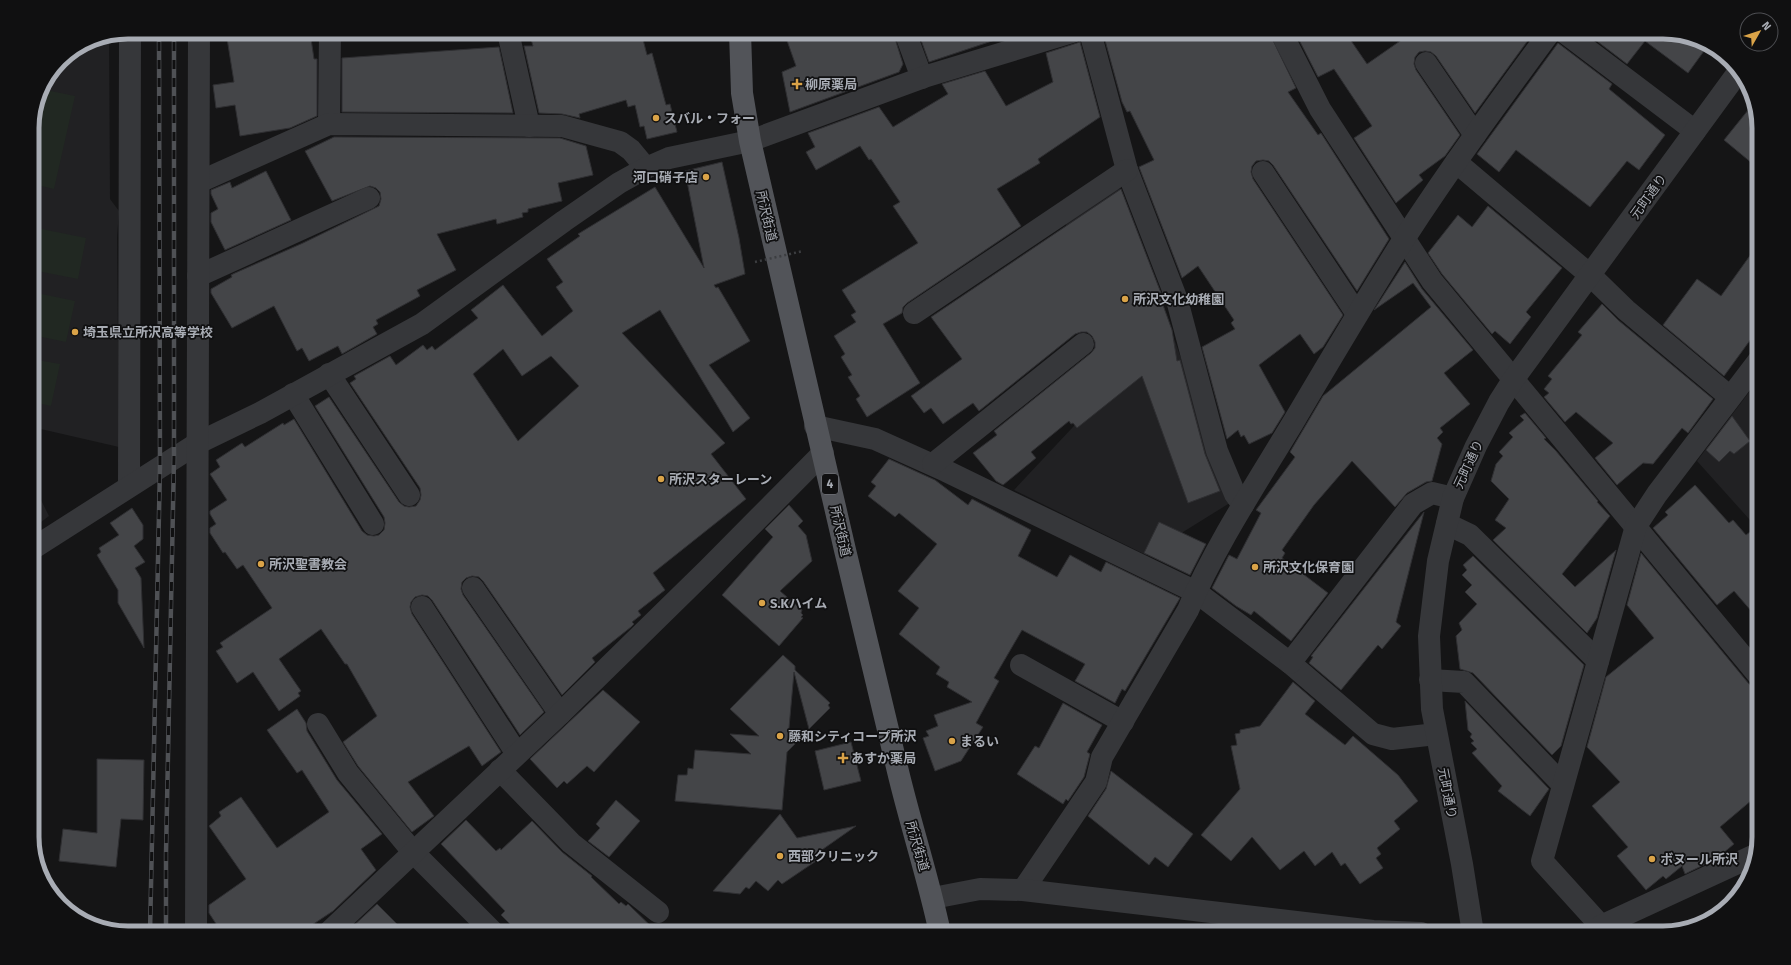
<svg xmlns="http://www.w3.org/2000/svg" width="1791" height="965" font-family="'Fira Sans','Noto Sans JP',sans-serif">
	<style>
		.built { fill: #212123 }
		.green { fill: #212822 }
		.building { fill: #444548; stroke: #2f2f32; fill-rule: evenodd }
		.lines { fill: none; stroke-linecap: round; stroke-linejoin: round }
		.minor { stroke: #36373a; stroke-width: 22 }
		.major { stroke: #525459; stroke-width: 22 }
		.rail-casing { stroke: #4f5155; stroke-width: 4.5 }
		.rail { stroke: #101011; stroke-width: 3; stroke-dasharray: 9; stroke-linecap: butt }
		.path-bridge { stroke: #3c3e41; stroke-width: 2.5; stroke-dasharray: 2 3; stroke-linecap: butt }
		.poi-dot { fill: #daa348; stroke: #101011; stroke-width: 1.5 }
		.labels { text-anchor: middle; stroke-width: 3.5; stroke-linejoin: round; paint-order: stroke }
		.shield { fill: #101011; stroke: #7a7d83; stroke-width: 1 }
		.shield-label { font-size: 12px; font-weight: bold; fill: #a8acb4 }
		.poi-label { font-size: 13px; font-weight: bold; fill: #a8acb4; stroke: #101011; text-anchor: start }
		.street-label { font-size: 13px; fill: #a8acb4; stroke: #101011 }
		.rim { fill: none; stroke: #a8acb4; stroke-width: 5 }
	</style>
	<rect width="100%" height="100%" fill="#151516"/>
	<g class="built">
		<path d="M 109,36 L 110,199 L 119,211 L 117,237 L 119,447 L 32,427 L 32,122 L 39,91 L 60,60 L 91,39 Z"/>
		<path d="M 1116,179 L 1233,501 L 1146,555 L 1014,490 L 1117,380 L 1064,218 Z"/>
		<path d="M 1759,379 L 1759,530 L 1697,461 Z"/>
		<path d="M 32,482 L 49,516 L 32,529 Z"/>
	</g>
	<g class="green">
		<path d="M 41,89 L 75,96 L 54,189 L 32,184 L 32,122 Z"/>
		<path d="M 32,227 L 86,238 L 78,279 L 32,270 Z"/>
		<path d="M 32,292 L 75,301 L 66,342 L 32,335 Z"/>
		<path d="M 32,359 L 60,364 L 51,406 L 32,402 Z"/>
	</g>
	<g class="building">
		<path d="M 226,32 L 310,32 L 314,59 L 317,59 L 317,116 L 290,128 L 240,136 L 235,105 L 216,108 L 213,85 L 234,82 Z"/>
		<path d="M 529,32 L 641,32 L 647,55 L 652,53 L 666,105 L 670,104 L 677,132 L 647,139 L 644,126 L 640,127 L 635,105 L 628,107 L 626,100 L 579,114 L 580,118 L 562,114 L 539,113 L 524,46 L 533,46 Z"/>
		<path d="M 784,32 L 893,32 L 903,64 L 899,72 L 790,112 L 782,72 L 796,66 Z"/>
		<path d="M 918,32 L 1012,32 L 1013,34 L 929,62 Z"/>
		<path d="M 1107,32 L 1269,32 L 1296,88 L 1288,92 L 1318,135 L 1321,133 L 1389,239 L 1357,291 L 1273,165 L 1269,161 L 1263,160 L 1256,161 L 1252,166 L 1251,172 L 1253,179 L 1343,315 L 1323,347 L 1314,354 L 1300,334 L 1259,365 L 1285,412 L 1272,433 L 1249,444 L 1244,435 L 1241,437 L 1238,430 L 1227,439 L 1202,347 L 1235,329 L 1231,323 L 1234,320 L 1198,266 L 1182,278 L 1139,167 L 1154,160 L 1130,111 L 1127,112 L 1122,102 L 1103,33 Z"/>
		<path d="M 1295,32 L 1345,32 L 1367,64 L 1413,32 L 1474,32 L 1480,40 L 1492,32 L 1534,32 L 1475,113 L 1436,56 L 1431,52 L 1425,51 L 1419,52 L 1415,57 L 1414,64 L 1416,70 L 1460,135 L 1445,156 L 1419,175 L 1423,180 L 1396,203 L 1354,138 L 1372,126 L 1334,69 L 1318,77 Z"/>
		<path d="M 1585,32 L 1663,32 L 1686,37 L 1704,51 L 1688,73 L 1645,41 L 1627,64 Z"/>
		<path d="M 1080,42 L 1100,117 L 1038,159 L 1040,163 L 997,189 L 1021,226 L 907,303 L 903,307 L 902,313 L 883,324 L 920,383 L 867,417 L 856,399 L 860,396 L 848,377 L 852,375 L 841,357 L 845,354 L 834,336 L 856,322 L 851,315 L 856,312 L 842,290 L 918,243 L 893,206 L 900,202 L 871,159 L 869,160 L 860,146 L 816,170 L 806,152 L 815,147 L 808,133 L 879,107 L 893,127 L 948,94 L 942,84 L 985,71 L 1006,106 L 1053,82 L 1046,53 Z"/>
		<path d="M 1558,43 L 1612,84 L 1609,89 L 1665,135 L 1639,170 L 1627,161 L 1590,207 L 1516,150 L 1499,172 L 1477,154 Z"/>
		<path d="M 499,47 L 513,113 L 342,112 L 342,58 Z"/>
		<path d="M 1753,104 L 1759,122 L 1759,169 L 1724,140 Z"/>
		<path d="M 334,137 L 560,138 L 586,146 L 593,175 L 558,183 L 562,201 L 528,209 L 528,212 L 522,213 L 523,217 L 497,224 L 496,219 L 437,234 L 456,270 L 417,290 L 420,296 L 376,320 L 378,324 L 373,327 L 377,334 L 342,354 L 338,346 L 309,361 L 302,348 L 297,351 L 274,306 L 232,328 L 211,293 L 211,289 L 232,277 L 231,275 L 235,273 L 303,243 L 379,206 L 381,199 L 380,192 L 376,188 L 370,186 L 332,201 L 305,151 Z"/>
		<path d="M 722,162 L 739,238 L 745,274 L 714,285 L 716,288 L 718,287 L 750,341 L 709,365 L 750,418 L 733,432 L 660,310 L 622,333 L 725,443 L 711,454 L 746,499 L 653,573 L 665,590 L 638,611 L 641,615 L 632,622 L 634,624 L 631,627 L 592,658 L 595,662 L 562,695 L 483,581 L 479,577 L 472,576 L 466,578 L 462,582 L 461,589 L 463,595 L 544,712 L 520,735 L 432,600 L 428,596 L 422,595 L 415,597 L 411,602 L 410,607 L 412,614 L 501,752 L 482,766 L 469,746 L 408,782 L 434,816 L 412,832 L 358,766 L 343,742 L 377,716 L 347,664 L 345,664 L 321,629 L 279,659 L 301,691 L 298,693 L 300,696 L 279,711 L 253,672 L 237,683 L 216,651 L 223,647 L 220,643 L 272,608 L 243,565 L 237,569 L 225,552 L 223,553 L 210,533 L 210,528 L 216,524 L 210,514 L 210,511 L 227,500 L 210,474 L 220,467 L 216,460 L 242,443 L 245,447 L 283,423 L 284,425 L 294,419 L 362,531 L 367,535 L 374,536 L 379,535 L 384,530 L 385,523 L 384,517 L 315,406 L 329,397 L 399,502 L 404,506 L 409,507 L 416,506 L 420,500 L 421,495 L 420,488 L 350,383 L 356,379 L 354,376 L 390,356 L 396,365 L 423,345 L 427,350 L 432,346 L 435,350 L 478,318 L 471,310 L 503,285 L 542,336 L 573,311 L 556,287 L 563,282 L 547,259 L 580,236 L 578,234 L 655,187 L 704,268 L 685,171 ZM 503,349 L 522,376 L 551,356 L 579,386 L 518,441 L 473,374 Z"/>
		<path d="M 266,171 L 291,220 L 225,250 L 211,222 L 211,213 L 218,209 L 211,194 L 211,190 L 230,182 L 232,188 Z"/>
		<path d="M 1121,189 L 1161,293 L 1159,294 L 1172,330 L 1177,361 L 1180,360 L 1205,454 L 1220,491 L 1188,503 L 1142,376 L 1077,428 L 1073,423 L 1071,424 L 1069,421 L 1031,452 L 1036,458 L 1003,485 L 996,481 L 973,453 L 997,435 L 994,431 L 1091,353 L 1095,348 L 1095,342 L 1092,336 L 1087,332 L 1081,332 L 1075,334 L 979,411 L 973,403 L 943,424 L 931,408 L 924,413 L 911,396 L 962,359 L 931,317 Z"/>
		<path d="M 1488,206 L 1562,268 L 1526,312 L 1531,317 L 1510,344 L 1495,331 L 1492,334 L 1442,274 L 1428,253 L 1458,215 L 1472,227 Z"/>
		<path d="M 1759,243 L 1759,328 L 1724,376 L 1663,325 L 1697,279 L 1721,296 Z"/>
		<path d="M 1405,262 L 1422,289 L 1473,350 L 1444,373 L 1470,404 L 1440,428 L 1443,432 L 1437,438 L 1442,444 L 1432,481 L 1426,482 L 1407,493 L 1395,507 L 1352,461 L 1314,505 L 1282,550 L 1285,553 L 1282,558 L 1328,593 L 1291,641 L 1254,611 L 1251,615 L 1236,606 L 1212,588 L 1229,555 L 1237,559 L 1261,513 L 1256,510 L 1295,457 L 1290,452 L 1323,396 L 1431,307 L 1413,283 L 1374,310 Z"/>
		<path d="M 1602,304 L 1618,320 L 1713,399 L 1688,433 L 1682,428 L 1653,464 L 1643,463 L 1617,485 L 1595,458 L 1613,443 L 1576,412 L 1565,422 L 1544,397 L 1549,393 L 1544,389 L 1552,379 L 1548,376 L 1582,335 L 1578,332 Z"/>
		<path d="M 1525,413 L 1546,438 L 1544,439 L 1556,451 L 1598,501 L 1597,502 L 1610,516 L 1562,574 L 1575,587 L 1616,550 L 1597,618 L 1587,633 L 1493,540 L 1506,528 L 1495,520 L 1509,499 L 1491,481 L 1496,464 L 1503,456 L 1499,452 L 1513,437 L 1509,433 L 1524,420 L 1520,416 Z"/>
		<path d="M 1732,416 L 1750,441 L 1734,454 L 1730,451 L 1719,462 L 1706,450 Z"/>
		<path d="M 889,459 L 935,480 L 968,505 L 972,499 L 1031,530 L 1018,556 L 1057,577 L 1070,555 L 1101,572 L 1106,562 L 1180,598 L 1125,691 L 1122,689 L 1115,703 L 1075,681 L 1085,664 L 1022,630 L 994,678 L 999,681 L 976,723 L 983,727 L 961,761 L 935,771 L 923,738 L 929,736 L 926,731 L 938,726 L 934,715 L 972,702 L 947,687 L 949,682 L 936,674 L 940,667 L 899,634 L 919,608 L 898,591 L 937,544 L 899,513 L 895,517 L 868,496 L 876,486 L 871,482 Z"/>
		<path d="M 1695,485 L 1729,523 L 1733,520 L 1746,535 L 1750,532 L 1759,542 L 1759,620 L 1734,591 L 1717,605 L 1653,528 L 1668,515 L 1665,512 Z"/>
		<path d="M 789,505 L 803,521 L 798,526 L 806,535 L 812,561 L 780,591 L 802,610 L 801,613 L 803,615 L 801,617 L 803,618 L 779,646 L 722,595 L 773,537 L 765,529 Z"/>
		<path d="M 132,508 L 143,525 L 143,539 L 134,546 L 145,562 L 135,568 L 141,578 L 144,648 L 118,603 L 118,590 L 97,555 L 101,552 L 99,548 L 119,535 L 110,523 Z"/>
		<path d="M 1424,512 L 1396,622 L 1401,626 L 1382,649 L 1378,645 L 1341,690 L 1309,663 L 1313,657 L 1311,656 Z"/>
		<path d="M 1159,522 L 1206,544 L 1190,575 L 1144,553 Z"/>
		<path d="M 1641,553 L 1749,684 L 1759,688 L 1759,794 L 1720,827 L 1734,844 L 1716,859 L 1685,874 L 1682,866 L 1666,879 L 1663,876 L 1646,890 L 1617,856 L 1628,847 L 1592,806 L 1620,782 L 1587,747 L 1606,677 L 1654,638 L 1627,605 Z"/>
		<path d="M 1473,556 L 1584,665 L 1561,746 L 1552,755 L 1473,673 L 1460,669 L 1456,636 L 1462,630 L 1459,623 L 1477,604 L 1465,592 L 1472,585 L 1462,575 L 1467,570 L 1463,565 Z"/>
		<path d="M 783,655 L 795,666 L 795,670 L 830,703 L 828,705 L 830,708 L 809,729 L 794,672 L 788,739 L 799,740 L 787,752 L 782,810 L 675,801 L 678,775 L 687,775 L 688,768 L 693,769 L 695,750 L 751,754 L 730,734 L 759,736 L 730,709 Z"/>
		<path d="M 1293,682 L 1315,701 L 1305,714 L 1345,745 L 1353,736 L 1398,775 L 1418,801 L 1394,821 L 1400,829 L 1377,848 L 1381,854 L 1376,858 L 1383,868 L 1360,884 L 1345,863 L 1341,866 L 1332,852 L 1315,866 L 1304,851 L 1280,870 L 1252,837 L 1231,861 L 1201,835 L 1240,789 L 1231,746 L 1237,745 L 1235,734 L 1240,733 L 1240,730 L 1260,726 Z"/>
		<path d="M 603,690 L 640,722 L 594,772 L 587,766 L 567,784 L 564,781 L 557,788 L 530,759 Z"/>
		<path d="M 1465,701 L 1549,789 L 1530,816 L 1498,791 L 1502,786 L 1472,753 L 1477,749 L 1471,743 L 1474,741 L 1470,737 L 1472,734 L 1468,730 Z"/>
		<path d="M 1063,703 L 1102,725 L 1087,752 L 1090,754 L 1084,777 L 1068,801 L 1066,799 L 1063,804 L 1017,774 L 1035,746 L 1039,748 Z"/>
		<path d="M 297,709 L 306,723 L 307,731 L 337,780 L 382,834 L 361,849 L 376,870 L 333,911 L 300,933 L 222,933 L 209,913 L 209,905 L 246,879 L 209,826 L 221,816 L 219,812 L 241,797 L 277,848 L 329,812 L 302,770 L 297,773 L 267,730 Z"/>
		<path d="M 851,742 L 861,781 L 824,790 L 815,751 Z"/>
		<path d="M 97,759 L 144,760 L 143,820 L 121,819 L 116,867 L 59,861 L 63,829 L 97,833 Z"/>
		<path d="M 1111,771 L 1193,834 L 1168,867 L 1155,857 L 1149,865 L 1088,816 L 1106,789 Z"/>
		<path d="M 616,800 L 640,821 L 609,857 L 588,841 L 600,828 L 596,824 Z"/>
		<path d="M 780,814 L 797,838 L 856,826 L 816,854 L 819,859 L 782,884 L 778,880 L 768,891 L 756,881 L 749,889 L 746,887 L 740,894 L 713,891 Z"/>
		<path d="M 466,820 L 496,851 L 500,848 L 501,850 L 532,821 L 562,852 L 592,876 L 591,877 L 619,904 L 621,902 L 626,906 L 628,904 L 658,933 L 519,933 L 501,915 L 505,911 L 441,844 Z"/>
		<path d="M 377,904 L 406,933 L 356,933 L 351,928 Z"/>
	</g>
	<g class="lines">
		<g class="minor">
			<path d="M 508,32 L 529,126"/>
			<path d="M 905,32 L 922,78"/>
			<path d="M 1090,32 L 1127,170 L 1177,300 L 1217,451 L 1235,494 L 1243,505"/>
			<path d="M 1281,32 L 1320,109 L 1432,281 L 1759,676"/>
			<path d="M 1564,32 L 1695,131"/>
			<path d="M 1426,63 L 1475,135"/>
			<path d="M 329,124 L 330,32"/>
			<path d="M 1456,162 L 1590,275 L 1626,310 L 1730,397"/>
			<path d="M 1263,172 L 1357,314"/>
			<path d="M 199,182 L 329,124 L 562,126 L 620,142 L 631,150 L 646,168"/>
			<path d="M 198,276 L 369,198"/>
			<path d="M 914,313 L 1127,170"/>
			<path d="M 329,374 L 409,495"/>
			<path d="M 293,394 L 373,524"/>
			<path d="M 815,426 L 875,439 L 946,471 L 1196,592 L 1290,663 L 1373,734 L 1392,739 L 1436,734"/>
			<path d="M 933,464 L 1083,344"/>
			<path d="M 129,486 L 130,32"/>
			<path d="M 1447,524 L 1470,535 L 1598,661"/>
			<path d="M 32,549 L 198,443 L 260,413 L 422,324 L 564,221 L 619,183 L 646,168 L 669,158 L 750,141 L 927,76 L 1072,32"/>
			<path d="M 473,588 L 560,714"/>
			<path d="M 422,607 L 517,754"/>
			<path d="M 1290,663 L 1413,504 L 1432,493 L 1453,498"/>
			<path d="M 1021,665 L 1123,722"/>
			<path d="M 1430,680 L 1464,682 L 1563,785"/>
			<path d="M 318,724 L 348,773 L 413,852 L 494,933"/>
			<path d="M 500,770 L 571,843 L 658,912"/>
			<path d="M 1023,890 L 1096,782 L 1102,757 L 1188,610 C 1215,546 1258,481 1294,421 C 1330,360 1366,299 1404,239 C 1450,168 1500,100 1550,32"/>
			<path d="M 933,898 L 980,889 L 1023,890 L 1373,931 L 1421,933"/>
			<path d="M 1601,926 L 1542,861 L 1636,526 L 1657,494 L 1759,360"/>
			<path d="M 196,933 L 199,32"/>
			<path d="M 328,933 L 560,714 L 708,569 L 823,453"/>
			<path d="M 1473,933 L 1462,864 L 1432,709 L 1429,636 L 1438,561 L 1453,498 L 1476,446 L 1499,402 L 1513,380 L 1739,71"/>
			<path d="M 1595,933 L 1601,926 L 1755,855"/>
		</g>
		<path class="major" d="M 740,32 L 742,93 L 750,141 C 797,348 846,556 896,763 C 909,820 928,876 940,933"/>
		<defs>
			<g id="rail">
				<path d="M 150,933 L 160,467 L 159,32"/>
				<path d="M 166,933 L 166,854 L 174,458 L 174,32"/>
			</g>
		</defs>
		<use href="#rail" class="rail-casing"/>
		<use href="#rail" class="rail"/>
		<path class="path-bridge" d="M 755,262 L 803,251"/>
	</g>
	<g class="poi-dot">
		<path d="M795 78h4v4h4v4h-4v4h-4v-4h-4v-4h4z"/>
		<circle cx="656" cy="118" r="4"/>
		<circle cx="706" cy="177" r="4"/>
		<circle cx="1125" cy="299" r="4"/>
		<circle cx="75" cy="332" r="4"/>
		<circle cx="661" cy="479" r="4"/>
		<circle cx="261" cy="564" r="4"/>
		<circle cx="1255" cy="567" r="4"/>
		<circle cx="762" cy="603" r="4"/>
		<circle cx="780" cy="736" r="4"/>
		<circle cx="952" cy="741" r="4"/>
		<path d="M841 752h4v4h4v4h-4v4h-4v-4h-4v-4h4z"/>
		<circle cx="780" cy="856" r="4"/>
		<circle cx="1652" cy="859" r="4"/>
	</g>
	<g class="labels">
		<rect class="shield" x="822" y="474" width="16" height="20" rx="3"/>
		<g class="shield-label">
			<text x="830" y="488">4</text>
		</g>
		<g class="poi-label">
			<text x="805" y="89">柳原薬局</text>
			<text x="664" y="123">スバル・フォー</text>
			<text x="698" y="182" text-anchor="end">河口硝子店</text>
			<text x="1133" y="304">所沢文化幼稚園</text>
			<text x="83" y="337">埼玉県立所沢高等学校</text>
			<text x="669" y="484">所沢スターレーン</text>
			<text x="269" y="569">所沢聖書教会</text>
			<text x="1263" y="572">所沢文化保育園</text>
			<text x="770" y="608">S.Kハイム</text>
			<text x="788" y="741">藤和シティコープ所沢</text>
			<text x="960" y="746">まるい</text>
			<text x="851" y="763">あすか薬局</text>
			<text x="788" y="861">西部クリニック</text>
			<text x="1660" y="864">ボヌール所沢</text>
		</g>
		<g class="street-label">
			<text transform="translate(1648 196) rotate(-54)" y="5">元町通り</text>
			<text transform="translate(767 216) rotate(77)" y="5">所沢街道</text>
			<text transform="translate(1468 464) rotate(-65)" y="5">元町通り</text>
			<text transform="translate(841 531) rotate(77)" y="5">所沢街道</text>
			<text transform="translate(1448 793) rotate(79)" y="5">元町通り</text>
			<text transform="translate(918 846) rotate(74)" y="5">所沢街道</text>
		</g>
	</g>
	<path d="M0 0H1791V965H0ZM128 39H1663A89 89 0 0 1 1752 128V837A89 89 0 0 1 1663 926H128A89 89 0 0 1 39 837V128A89 89 0 0 1 128 39Z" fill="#101011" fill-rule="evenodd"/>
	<path class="rim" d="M128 39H1663A89 89 0 0 1 1752 128V837A89 89 0 0 1 1663 926H128A89 89 0 0 1 39 837V128A89 89 0 0 1 128 39Z"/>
	<g transform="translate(1759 32) rotate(51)"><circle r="19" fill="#101011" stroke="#4d4e52"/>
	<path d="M0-3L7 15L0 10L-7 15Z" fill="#daa348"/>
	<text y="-6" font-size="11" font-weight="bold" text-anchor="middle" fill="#a8acb4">N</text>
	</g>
</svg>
